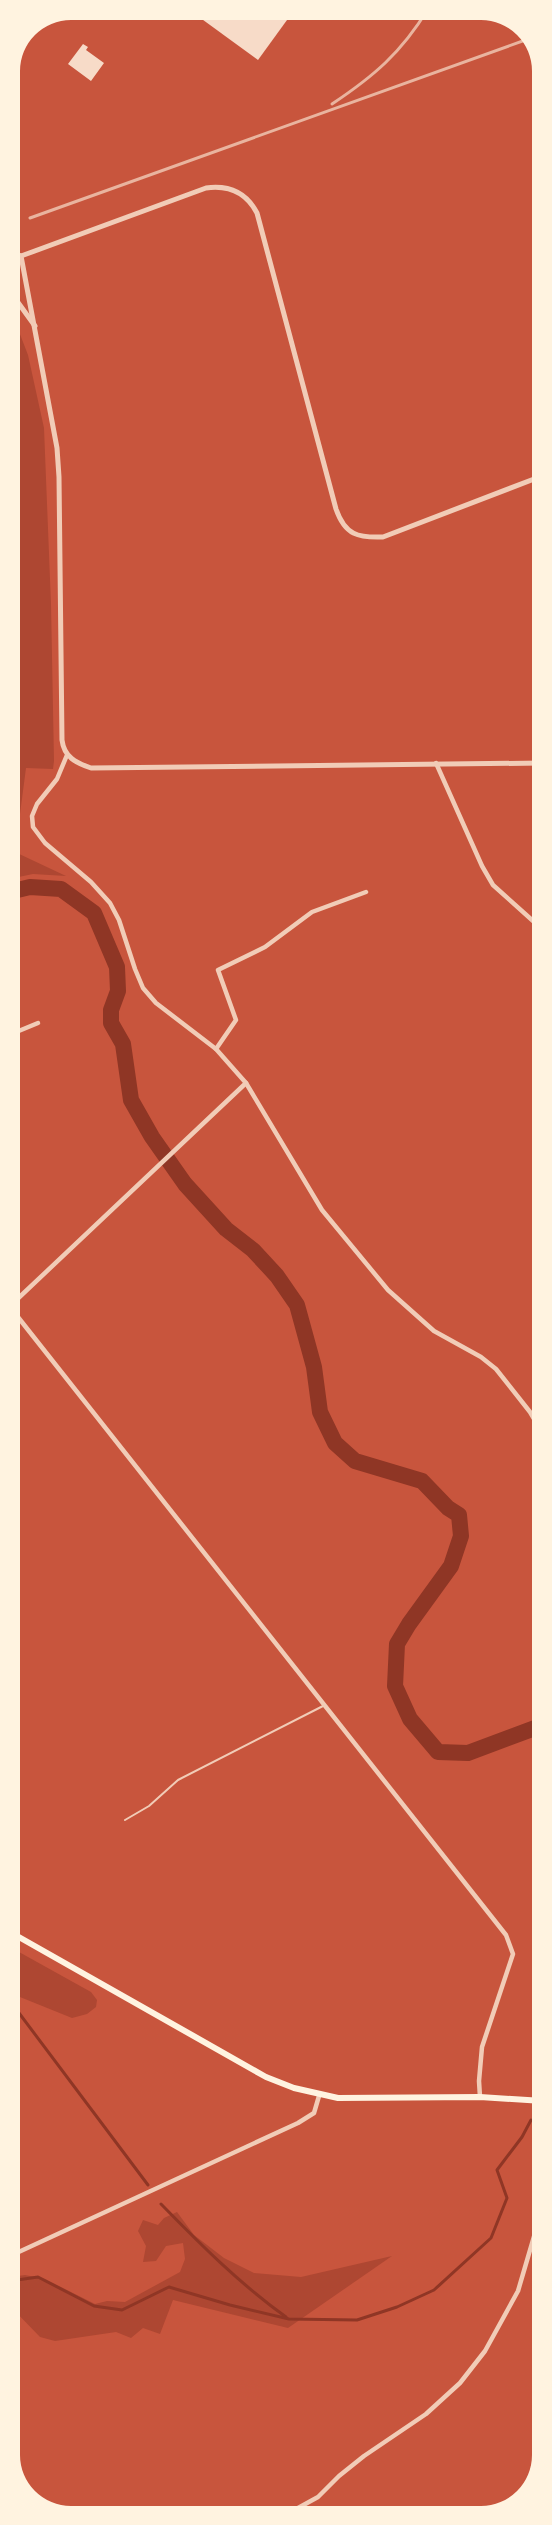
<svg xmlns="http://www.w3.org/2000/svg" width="552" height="2525" font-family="Commissioner,sans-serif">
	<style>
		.green { fill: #ae4732 }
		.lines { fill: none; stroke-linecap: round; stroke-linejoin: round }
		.stream { stroke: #8f3625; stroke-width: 3 }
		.river { stroke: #8f3625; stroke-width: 16 }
		.building { fill: #f7dbc8 }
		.service { stroke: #f1ccb7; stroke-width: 2 }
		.minor { stroke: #f1ccb7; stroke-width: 4.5 }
		.tertiary { stroke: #f1ccb7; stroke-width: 5 }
		.secondary { stroke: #fff3e0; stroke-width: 6 }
		.rail { stroke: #e9b49f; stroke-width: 3 }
	</style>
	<rect width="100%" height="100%" fill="#c8553d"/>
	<g class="green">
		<path d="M 9,317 L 18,329 L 28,355 L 44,428 L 51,604 L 54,761 L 53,769 L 26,768 L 15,852 L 66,876 L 33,874 L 9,879 Z"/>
		<path d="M 10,1947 L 91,1992 L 97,2000 L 96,2007 L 87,2014 L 72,2018 L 10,1993 Z"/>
		<path d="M 177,2212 L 194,2235 L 224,2258 L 254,2273 L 301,2277 L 392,2256 L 288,2328 L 173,2300 L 160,2334 L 143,2328 L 131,2338 L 116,2332 L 55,2341 L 40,2337 L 10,2306 L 10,2277 L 25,2275 L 45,2279 L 95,2304 L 107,2301 L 125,2302 L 180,2272 L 185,2259 L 183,2243 L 166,2246 L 156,2261 L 143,2262 L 146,2246 L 138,2231 L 143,2220 L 158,2225 L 164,2218 Z"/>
	</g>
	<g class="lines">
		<g class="stream">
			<path d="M 9,569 L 13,566 L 16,551 L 9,434"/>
			<path d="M 10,1510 L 14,1508"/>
			<path d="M 10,2001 L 148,2185"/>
			<path d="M 536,2086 L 543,2071"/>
			<path d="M 161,2204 C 200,2244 240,2284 286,2317"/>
			<path d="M 10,2281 L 38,2277 L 94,2306 L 122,2310 L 169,2287 L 230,2305 L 289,2319 L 357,2320 L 397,2307 L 434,2290 L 491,2238 L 507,2198 L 497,2170 L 522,2137 L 531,2120"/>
			<path d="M 317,2511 L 443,2515"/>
		</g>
		<g class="river">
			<path d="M 9,892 L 30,887 L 61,889 L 94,913 L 117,967 L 118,991 L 111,1010 L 111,1023 L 123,1044 L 131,1100 L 152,1137 L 185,1184 L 226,1229 L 253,1250 L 277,1276 L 297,1305 L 314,1367 L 320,1412 L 335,1443 L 355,1461 L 422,1481 L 448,1508 L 459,1515 L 461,1536 L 451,1566 L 409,1624 L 397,1644 L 395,1686 L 410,1719 L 438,1752 L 468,1753 L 543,1725"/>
			<path d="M 543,1895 L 540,1908 L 543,1928"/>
		</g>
	</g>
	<g class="building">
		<path d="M 188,9 L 295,9 L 258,60 Z"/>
		<path d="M 83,44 L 88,47 L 86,50 L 104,63 L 91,81 L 68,64 Z"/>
	</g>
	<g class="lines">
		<path class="service" d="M 125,1820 L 149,1806 L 178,1780 L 323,1706"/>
		<g class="minor">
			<path d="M 67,755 L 57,779 L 37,804 L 32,816 L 33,827 L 45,843 L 91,882 L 110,903 L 119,920 L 135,969 L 143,988 L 156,1003 L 216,1049 L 246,1083 L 322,1210 L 388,1290 L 434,1331 L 481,1357 L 496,1369 L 530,1412 L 543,1434"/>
			<path d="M 436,763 L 482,866 L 493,885 L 542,929"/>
			<path d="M 9,1035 L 38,1023"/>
			<path d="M 216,1049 L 236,1020 L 218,970 L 265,947 L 312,912 L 366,892"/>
			<path d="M 10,1306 L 246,1083"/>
			<path d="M 10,1307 L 506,1935 L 513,1954 L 482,2047 L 479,2081 L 480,2097"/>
			<path d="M 10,2256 L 298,2123 L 314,2113 L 319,2096"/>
			<path d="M 298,2508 L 318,2497 L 339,2476 L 364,2456 L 426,2414 L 460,2383 L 485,2351 L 518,2291 L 543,2206"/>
		</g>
		<g class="tertiary">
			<path d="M 9,251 L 21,256 L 206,188 C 228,185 246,192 257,213 L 336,509 C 345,535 358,538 383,537 L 542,476"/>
			<path d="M 21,256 L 57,448 L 59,477 L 62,740 C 64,757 76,763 91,768 L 542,763"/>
			<path d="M 9,290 L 35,326"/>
		</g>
		<path class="secondary" d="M 10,1932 L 266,2077 L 294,2088 L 338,2098 L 480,2097 L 543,2101"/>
		<g class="rail">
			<path d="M 332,104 C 374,76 401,53 428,9"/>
			<path d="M 30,218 L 531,38"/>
		</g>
	</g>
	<path d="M0 0H552V2525H0ZM71 20H481A51 51 0 0 1 532 71V2455A51 51 0 0 1 481 2506H71A51 51 0 0 1 20 2455V71A51 51 0 0 1 71 20Z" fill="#fff3e0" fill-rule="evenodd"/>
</svg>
